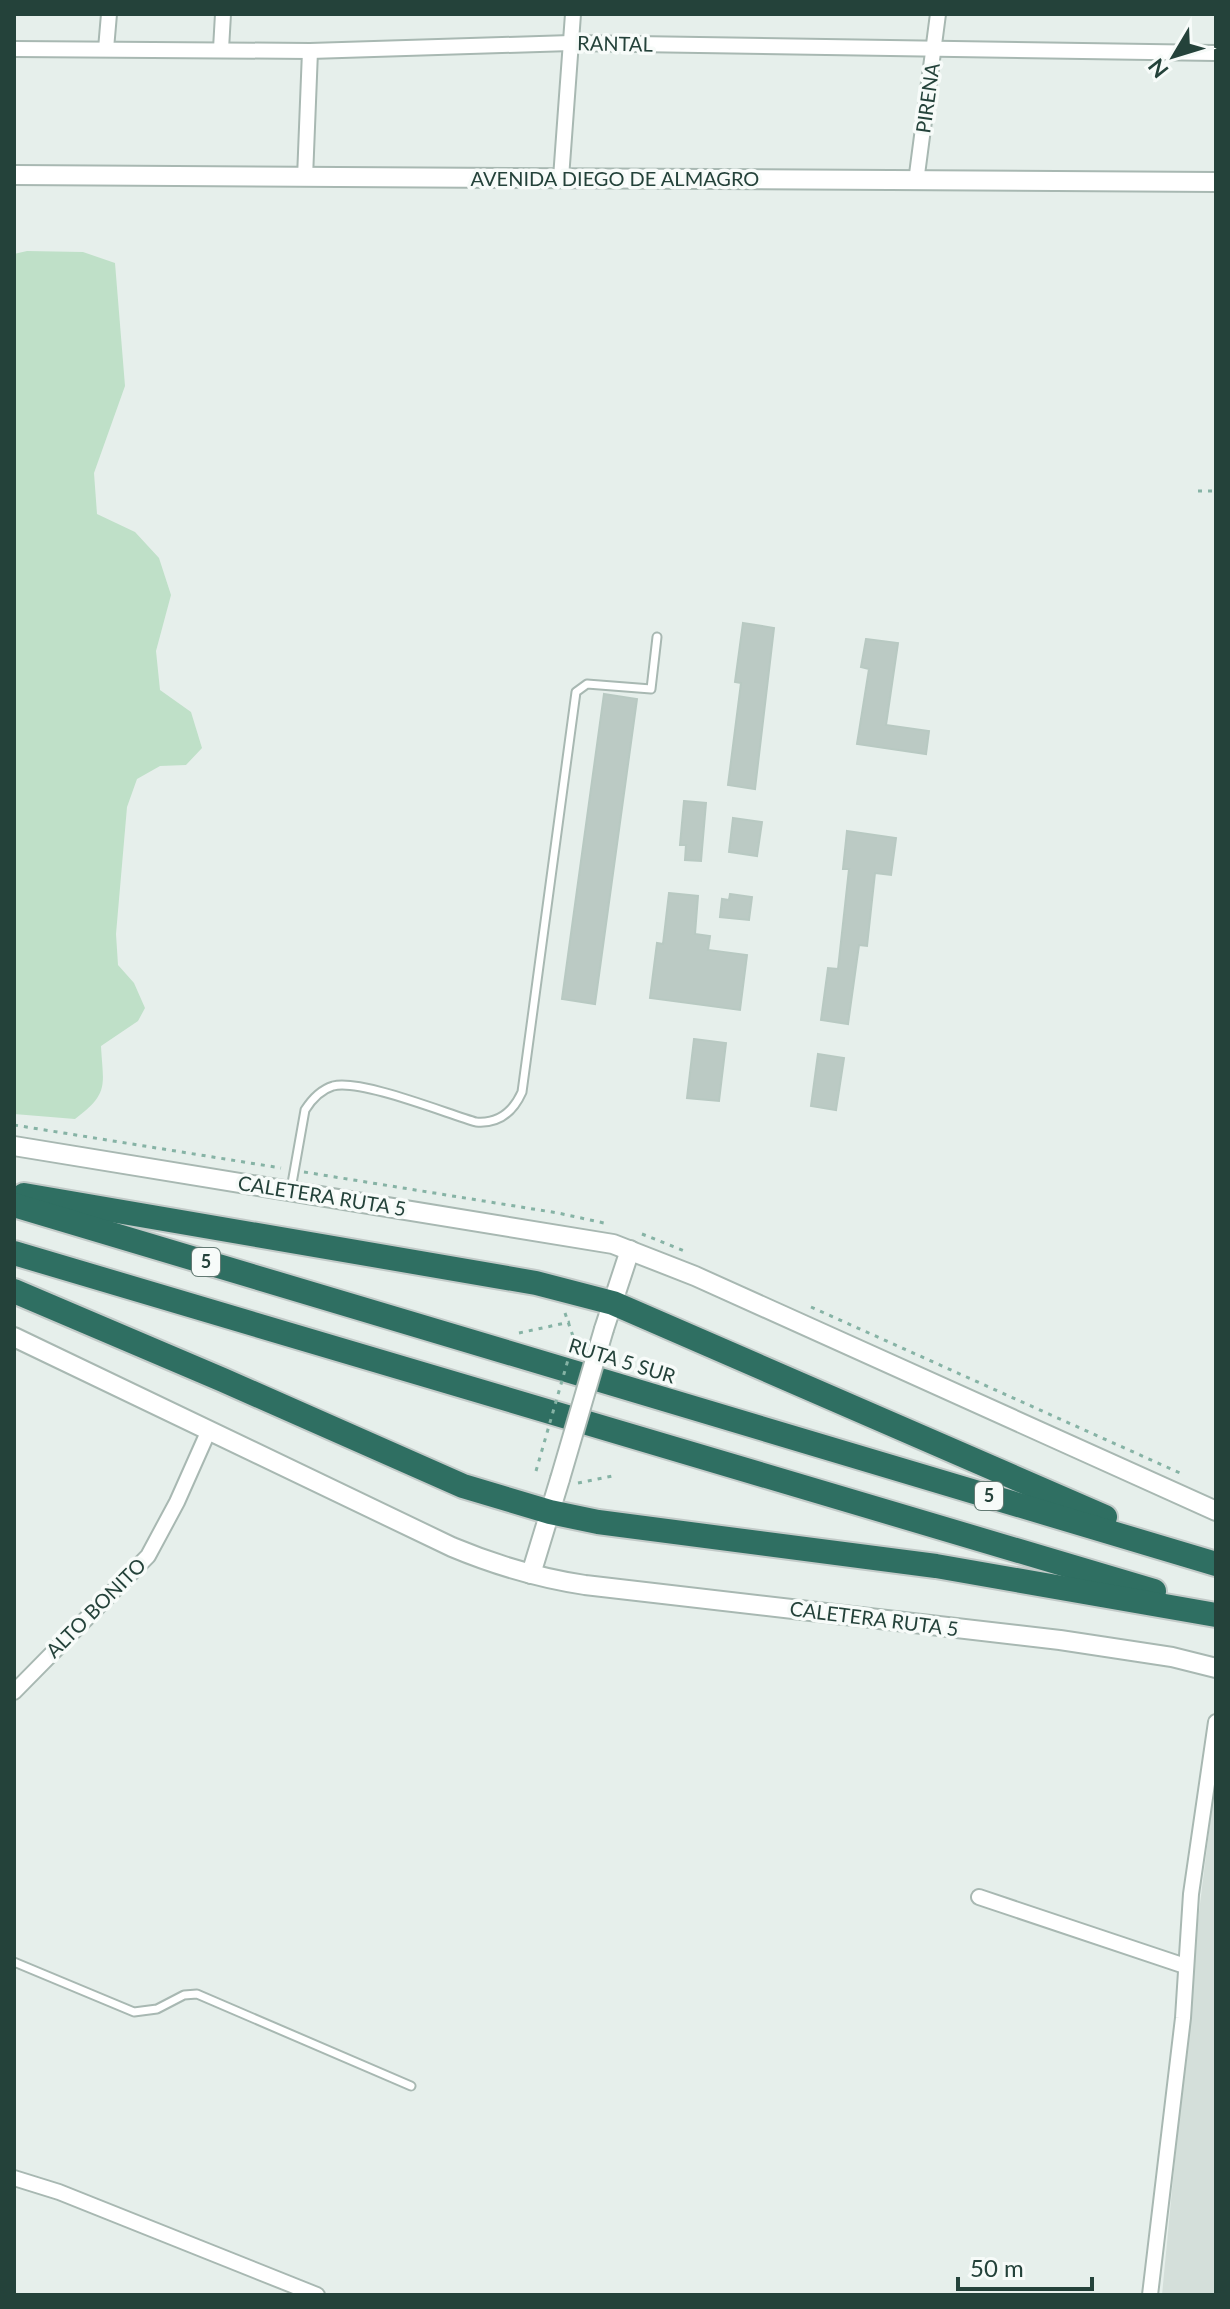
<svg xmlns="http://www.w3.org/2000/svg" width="1230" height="2309" font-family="Lato,sans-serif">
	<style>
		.built { fill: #d4dfda }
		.green { fill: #bfe0c8 }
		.building { fill: #bbcac4; stroke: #b8c9c2; stroke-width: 2 }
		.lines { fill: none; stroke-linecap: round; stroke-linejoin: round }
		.service-casing { stroke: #a8b8b2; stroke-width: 11 }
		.minor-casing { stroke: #a8b8b2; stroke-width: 18 }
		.tertiary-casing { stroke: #a8b8b2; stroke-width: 22 }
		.motorway-casing { stroke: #c2cac8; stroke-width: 28 }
		.path { stroke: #86b3a5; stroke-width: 3; stroke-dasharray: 4 6; stroke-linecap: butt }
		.service { stroke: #fff; stroke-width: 7 }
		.minor { stroke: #fff; stroke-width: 14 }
		.tertiary { stroke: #fff; stroke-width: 18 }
		.motorway { stroke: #2f6f62; stroke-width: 24 }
		.tertiary-bridge-casing { stroke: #a8b8b2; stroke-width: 22; stroke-linecap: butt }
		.path-bridge { stroke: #86b3a5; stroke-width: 3; stroke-dasharray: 4 6; stroke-linecap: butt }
		.tertiary-bridge { stroke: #fff; stroke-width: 18 }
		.labels { text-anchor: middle; stroke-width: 7; stroke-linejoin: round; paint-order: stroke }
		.shield { fill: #f7fbf9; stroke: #637a73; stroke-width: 2 }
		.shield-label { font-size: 18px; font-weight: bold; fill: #24423a }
		.street-label { font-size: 20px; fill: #24423a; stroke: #f7fbf9 }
	</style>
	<rect width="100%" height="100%" fill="#e6efeb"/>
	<path class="built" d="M 1216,1775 L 1216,2295 L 1162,2295 L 1197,1928 Z"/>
	<path class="green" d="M 27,251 L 83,252 L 115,263 L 125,386 L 94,473 L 97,514 L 135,532 L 159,558 L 171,595 L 156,651 L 160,690 L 191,712 L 202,748 L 186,765 L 160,766 L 137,779 L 127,807 L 116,934 L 118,965 L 134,983 L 145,1008 L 138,1021 L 101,1046 C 103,1085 110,1093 75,1119 L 14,1114 L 14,254 Z"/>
	<g class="building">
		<path d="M 743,623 L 774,628 L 755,789 L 728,785 L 741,683 L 735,682 Z"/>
		<path d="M 866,639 L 898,643 L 886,725 L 929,731 L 926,754 L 857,744 L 869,669 L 861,667 Z"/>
		<path d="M 604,694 L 637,699 L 595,1004 L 562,999 Z"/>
		<path d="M 684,801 L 706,803 L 701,861 L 685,860 L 686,845 L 680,845 Z"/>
		<path d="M 733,818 L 762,822 L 757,856 L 729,852 Z"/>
		<path d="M 847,831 L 896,838 L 891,875 L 875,873 L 867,946 L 859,945 L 848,1024 L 821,1020 L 828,968 L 838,969 L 849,869 L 843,869 Z"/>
		<path d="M 669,893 L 698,896 L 695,934 L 710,936 L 708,950 L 747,955 L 740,1010 L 650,998 L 657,943 L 663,944 Z"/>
		<path d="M 730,894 L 752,897 L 749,920 L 720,917 L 722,899 L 729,900 Z"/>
		<path d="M 694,1039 L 726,1043 L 719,1101 L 687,1098 Z"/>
		<path d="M 818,1054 L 844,1058 L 836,1110 L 811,1106 Z"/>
	</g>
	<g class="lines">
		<defs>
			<g id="service">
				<path d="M 291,1189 L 305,1110 C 312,1099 320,1090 333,1086 C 361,1079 445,1113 476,1122 C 499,1124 513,1112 522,1092 L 576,692 L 587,684 L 651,689 L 657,637"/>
				<path d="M 14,1962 L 134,2012 L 157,2009 L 184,1995 L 197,1994 L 411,2086"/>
			</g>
			<g id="minor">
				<path d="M 14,49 L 310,51 L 571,43 L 1216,53"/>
				<path d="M 106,49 L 109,14"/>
				<path d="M 221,49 L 223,14"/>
				<path d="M 305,178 L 310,51"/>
				<path d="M 561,178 L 573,14"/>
				<path d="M 916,182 L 938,14"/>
				<path d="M 14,1692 L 148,1556 L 177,1502 L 209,1430"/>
				<path d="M 979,1897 L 1185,1966"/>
				<path d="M 14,2178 L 59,2192 L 317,2295"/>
				<path d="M 1150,2295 L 1183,2018 L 1191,1894 L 1216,1722"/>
			</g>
			<g id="tertiary">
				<path d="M 14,175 L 1216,182"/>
				<path d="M 14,1146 L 613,1244 L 695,1276 L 1216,1511"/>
				<path d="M 604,1329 L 630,1250"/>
				<path d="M 14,1337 L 452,1547 C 495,1565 539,1578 585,1585 L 1060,1640 L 1172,1657 L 1216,1668"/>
				<path d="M 531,1574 L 560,1479"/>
			</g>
			<g id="motorway">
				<path d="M 24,1195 L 536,1283 L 613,1303 L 1105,1517"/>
				<path d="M 14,1205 L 1216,1564"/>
				<path d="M 14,1253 L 1154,1591"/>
				<path d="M 14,1291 L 223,1380 L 463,1486 L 550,1512 L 598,1522 L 936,1566 L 1216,1615"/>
			</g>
		</defs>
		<use href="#service" class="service-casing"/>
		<use href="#minor" class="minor-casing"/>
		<use href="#tertiary" class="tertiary-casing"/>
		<use href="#motorway" class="motorway-casing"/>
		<g class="path">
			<path d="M 1198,491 L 1216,491"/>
			<path d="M 14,1125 L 281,1168"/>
			<path d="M 304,1172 L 558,1213 L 604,1223"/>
			<path d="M 642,1234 L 687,1252"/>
			<path d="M 811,1307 L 1180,1473"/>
			<path d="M 565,1313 L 574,1339"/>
			<path d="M 519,1333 L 570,1322"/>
			<path d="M 578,1483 L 617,1475"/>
		</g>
		<use href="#service" class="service"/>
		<use href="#minor" class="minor"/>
		<use href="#tertiary" class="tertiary"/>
		<use href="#motorway" class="motorway"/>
		<defs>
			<path id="tertiary-bridge" d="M 560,1479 L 604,1329"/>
		</defs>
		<use href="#tertiary-bridge" class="tertiary-bridge-casing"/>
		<path class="path-bridge" d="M 536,1471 L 574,1339"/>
		<use href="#tertiary-bridge" class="tertiary-bridge"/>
	</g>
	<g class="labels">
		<g class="shield">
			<rect x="192" y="1248" width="28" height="28" rx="6"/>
			<rect x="975" y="1482" width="28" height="28" rx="6"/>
		</g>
		<g class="shield-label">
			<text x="206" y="1268">5</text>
			<text x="989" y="1502">5</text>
		</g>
		<g class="street-label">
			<text transform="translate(615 44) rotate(1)" y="7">RANTAL</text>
			<text transform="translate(928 98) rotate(-82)" y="7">PIRENA</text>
			<text x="615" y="186">AVENIDA DIEGO DE ALMAGRO</text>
			<text transform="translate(322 1196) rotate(9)" y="7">CALETERA RUTA 5</text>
			<text transform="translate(622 1361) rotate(17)" y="7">RUTA 5 SUR</text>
			<text transform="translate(96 1608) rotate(-45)" y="7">ALTO BONITO</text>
			<text transform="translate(874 1619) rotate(7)" y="7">CALETERA RUTA 5</text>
		</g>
	</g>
	<rect width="1230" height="2309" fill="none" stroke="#24423a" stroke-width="32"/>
	<g transform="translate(1174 56) rotate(232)" stroke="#f7fbf9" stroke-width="6" paint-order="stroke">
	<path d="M0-6L14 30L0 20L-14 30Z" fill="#24423a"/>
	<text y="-12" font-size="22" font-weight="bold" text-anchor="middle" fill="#24423a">N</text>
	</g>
	<path d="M958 2277v12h134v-12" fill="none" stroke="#24423a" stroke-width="4"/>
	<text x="970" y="2277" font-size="24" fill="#24423a" stroke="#f7fbf9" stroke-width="6" paint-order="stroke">50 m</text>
</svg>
